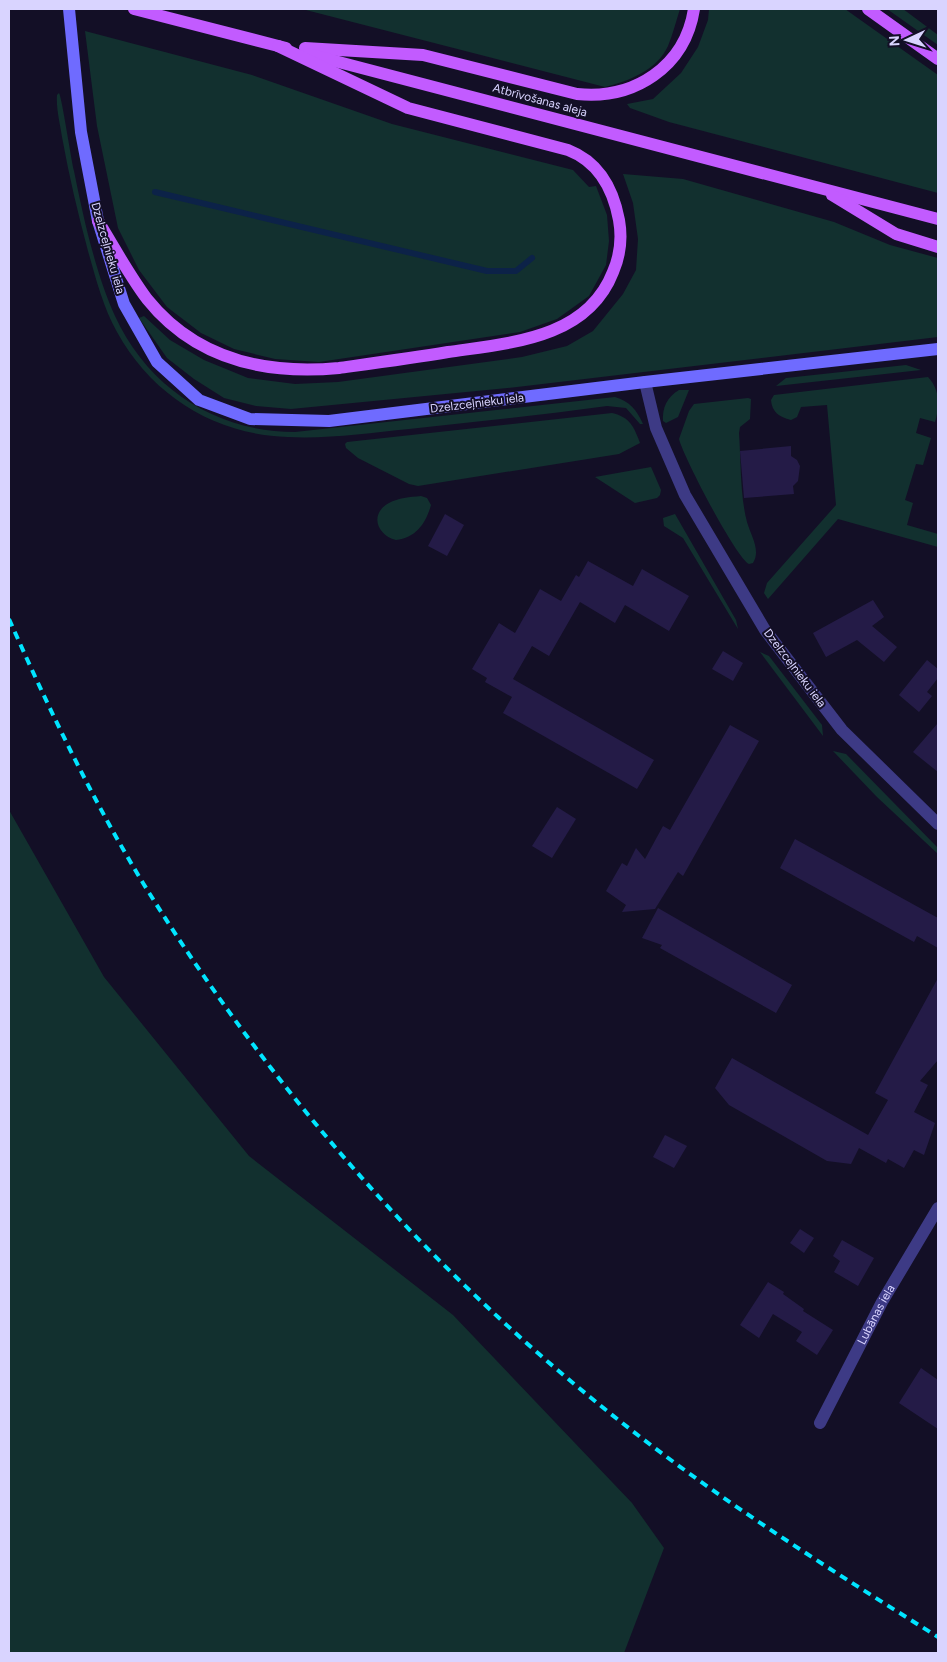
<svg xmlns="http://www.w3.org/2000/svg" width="947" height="1662" font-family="Figtree,sans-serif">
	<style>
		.green { fill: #12302f }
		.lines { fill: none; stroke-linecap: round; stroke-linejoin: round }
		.stream { stroke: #0c2248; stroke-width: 6 }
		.building { fill: #241b47 }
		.minor { stroke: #3d3a85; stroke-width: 12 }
		.secondary { stroke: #6f6bff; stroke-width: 12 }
		.primary { stroke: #c25bff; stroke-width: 12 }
		.rail { stroke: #00e5ff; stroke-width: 4; stroke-dasharray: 8 6; stroke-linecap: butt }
		.labels { text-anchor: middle; stroke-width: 4; stroke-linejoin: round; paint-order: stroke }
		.street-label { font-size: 12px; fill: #d9d4ff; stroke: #130f26 }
	</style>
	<rect width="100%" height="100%" fill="#130f26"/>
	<g class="green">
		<path d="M 302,9 L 680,9 C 676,21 673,34 668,46 C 657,70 629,81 605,87 Z"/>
		<path d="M 709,9 L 845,9 L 938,75 L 938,193 L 669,122 L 630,108 L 627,104 L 653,99 L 681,73 L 698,47 L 708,20 Z"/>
		<path d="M 887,9 L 903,9 L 938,35 L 938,45 Z"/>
		<path d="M 85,31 L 252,75 L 392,124 L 573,170 L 589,187 L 596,186 L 607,215 L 609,241 L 606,265 L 589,296 L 557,319 L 520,332 L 319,362 L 275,359 L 234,349 L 201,333 L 167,307 L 139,270 L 118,228 L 97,126 Z"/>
		<path d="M 59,93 C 62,98 71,159 74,171 C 83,216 96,275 115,316 C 148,388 216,432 295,432 L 615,397 C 629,401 637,410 643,424 L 640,424 L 626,408 L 607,406 C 541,415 475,422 409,429 C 369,433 328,439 288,437 C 216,435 152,396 117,332 C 103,307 96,279 88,251 C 78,214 69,176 62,137 C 60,123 56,109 57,95 Z"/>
		<path d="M 623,174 L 683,179 L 834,222 L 890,245 L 938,258 L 938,337 L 517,387 L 291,409 L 256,406 L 224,398 L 194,379 L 167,358 L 139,318 L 144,316 L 170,340 L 204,360 L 248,378 L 295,384 L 338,382 L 522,357 L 567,346 L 593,331 L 623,294 L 636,270 L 638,239 L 633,203 Z"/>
		<path d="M 906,365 L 921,370 L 776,386 L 786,378 Z"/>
		<path d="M 928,377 C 940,390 940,405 935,422 L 920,418 L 916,433 L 931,438 L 923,465 L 916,464 L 905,500 L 913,503 L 907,525 L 938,534 L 938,547 L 838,519 L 768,599 L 764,593 L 767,583 L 836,505 L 827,405 L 801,407 L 797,417 L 791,420 C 779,417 772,412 771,400 L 774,395 Z"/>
		<path d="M 679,390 L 689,390 L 678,417 L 666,423 L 663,421 C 662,408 667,397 679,390 Z"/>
		<path d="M 748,398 L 751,399 L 750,419 L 740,427 L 739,433 C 741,461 740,496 747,522 C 751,536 761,550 753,563 L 749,564 C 736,558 683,456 679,439 L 689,411 L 694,404 Z"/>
		<path d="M 612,413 C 630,417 634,427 640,443 L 619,454 L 418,486 L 409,484 L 358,458 L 346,448 L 345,444 L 347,442 Z"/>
		<path d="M 651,467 L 661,490 L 660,495 L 657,498 L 635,503 L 595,477 Z"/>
		<path d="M 421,496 L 427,498 L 431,505 C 426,523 416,538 396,540 C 377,535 369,514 389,503 C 398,498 410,497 421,496 Z"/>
		<path d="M 675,514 L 736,620 L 738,629 L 683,538 L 664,526 L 663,518 Z"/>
		<path d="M 760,652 L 769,656 L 822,725 L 823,736 Z"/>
		<path d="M 833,751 L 846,754 L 938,848 L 938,854 L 877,797 Z"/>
		<path d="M 9,810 L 104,977 L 249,1156 L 453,1315 L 632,1503 L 664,1548 L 624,1653 L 9,1653 Z"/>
	</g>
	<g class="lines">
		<path class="stream" d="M 155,192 L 487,271 L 516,271 L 532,258"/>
	</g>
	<g class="building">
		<path d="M 791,446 L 791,456 L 797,460 L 800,466 L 798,481 L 793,486 L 794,494 L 744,498 L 740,451 Z"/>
		<path d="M 445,514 L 464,525 L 447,556 L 428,546 Z"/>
		<path d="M 588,561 L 633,586 L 642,569 L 689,596 L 669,631 L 625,605 L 615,623 L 580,602 L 549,656 L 532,646 L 513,679 L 654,760 L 637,789 L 503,713 L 512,697 L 485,682 L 487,678 L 472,669 L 499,623 L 515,633 L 540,589 L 561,601 L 576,575 L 579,577 Z"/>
		<path d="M 873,600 L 884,617 L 872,626 L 897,647 L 884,662 L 857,640 L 826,657 L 813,633 Z"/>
		<path d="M 723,651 L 743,663 L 733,681 L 712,669 Z"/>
		<path d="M 927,660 L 938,669 L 938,678 L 927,692 L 932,696 L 919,712 L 899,695 Z"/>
		<path d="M 938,723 L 938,772 L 913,752 Z"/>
		<path d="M 730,725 L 759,741 L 683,876 L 678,872 L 655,909 L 622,912 L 626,905 L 606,891 L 622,863 L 627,866 L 636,848 L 645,859 L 663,826 L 670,830 Z"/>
		<path d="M 557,807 L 576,819 L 552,858 L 532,846 Z"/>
		<path d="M 795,839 L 938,918 L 938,948 L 917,936 L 914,942 L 780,868 Z"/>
		<path d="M 658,908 L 792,985 L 776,1013 L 660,948 L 662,945 L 642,938 Z"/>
		<path d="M 938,978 L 938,1060 L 920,1081 L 928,1085 L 914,1112 L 935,1123 L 924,1155 L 914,1150 L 904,1168 L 888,1159 L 886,1163 L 859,1148 L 851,1164 L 827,1161 L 729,1105 L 715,1088 L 732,1058 L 868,1135 L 888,1100 L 875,1093 Z"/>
		<path d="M 665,1135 L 687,1146 L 674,1168 L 653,1157 Z"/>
		<path d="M 800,1229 L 814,1238 L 804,1253 L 790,1243 Z"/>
		<path d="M 842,1240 L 874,1258 L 858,1286 L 834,1272 L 840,1261 L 833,1256 Z"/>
		<path d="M 768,1282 L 784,1292 L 783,1294 L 804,1309 L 803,1311 L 833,1330 L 817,1355 L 796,1341 L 802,1332 L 773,1314 L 759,1338 L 740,1325 Z"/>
		<path d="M 921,1368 L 938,1380 L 938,1429 L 899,1403 Z"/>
	</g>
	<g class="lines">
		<g class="minor">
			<path d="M 645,382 L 656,428 L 685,495 L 765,630 L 842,730 L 938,824"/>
			<path id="s1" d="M 820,1423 L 882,1302 L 938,1208"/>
		</g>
		<path class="secondary" d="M 69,9 L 81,132 L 98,221 L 124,304 L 157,362 L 199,400 L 250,419 L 329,421 L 645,382 L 938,349"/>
		<g class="primary">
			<path d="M 134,9 L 286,48"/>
			<path d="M 868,9 L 938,59"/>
			<path d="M 305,48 L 423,55 L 577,94 C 634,100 685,67 694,9"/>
			<path d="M 308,54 L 938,219"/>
			<path d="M 832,195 L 896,234 L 938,247"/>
			<path d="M 98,221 C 114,247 129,275 147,299 C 196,360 265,375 339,368 C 375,363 412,358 448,352 C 510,343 587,339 613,272 C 620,256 622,237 619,220 C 613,188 599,162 568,150 L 408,108 L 278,46"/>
		</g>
		<path class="rail" d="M 9,619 C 49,709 92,799 143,883 C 263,1077 413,1253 590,1397 C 699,1487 818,1562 938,1637"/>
	</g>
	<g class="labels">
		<g class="street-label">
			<text transform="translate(540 100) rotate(15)" y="4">Atbrīvošanas aleja</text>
			<text transform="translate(108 248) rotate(74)" y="4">Dzelzceļnieku iela</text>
			<text transform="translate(477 403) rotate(-7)" y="4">Dzelzceļnieku iela</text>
			<text transform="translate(795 668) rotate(53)" y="4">Dzelzceļnieku iela</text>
			<text dy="4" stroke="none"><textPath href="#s1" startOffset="122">Lubānas iela</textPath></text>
		</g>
	</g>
	<rect width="947" height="1662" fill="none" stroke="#d9d4ff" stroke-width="20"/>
	<g transform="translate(907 40) rotate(266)" stroke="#130f26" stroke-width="4" paint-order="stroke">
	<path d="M0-4L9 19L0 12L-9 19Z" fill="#d9d4ff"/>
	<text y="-8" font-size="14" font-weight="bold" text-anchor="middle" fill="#d9d4ff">N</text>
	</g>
</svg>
